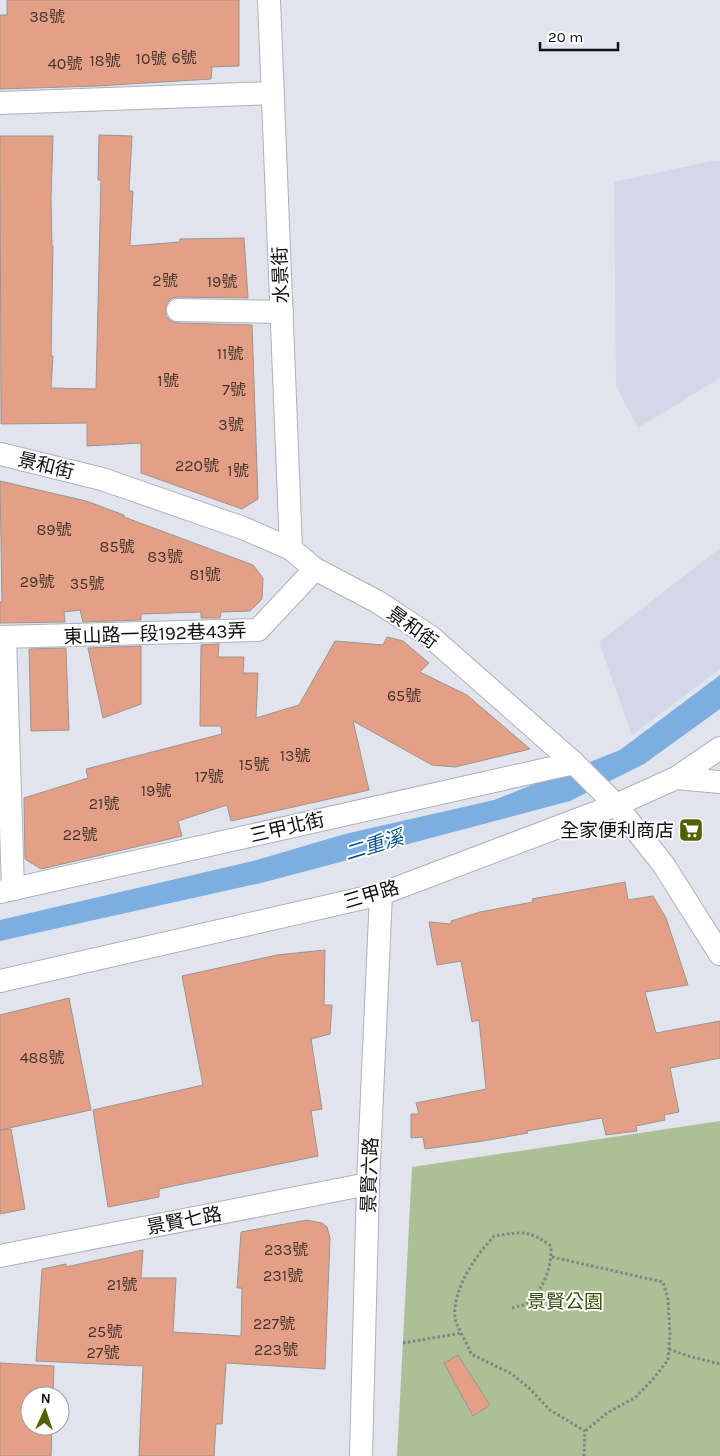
<svg xmlns="http://www.w3.org/2000/svg" width="720" height="1456" font-family="Karla,'Noto Sans TC',sans-serif">
	<style>
		.built { fill: #d2d8e7 }
		.green { fill: #adc095 }
		.water { fill: #7caedf }
		.building { fill: #e4a086; stroke: #9d9490 }
		.lines { fill: none; stroke-linecap: round; stroke-linejoin: round }
		.minor-casing { stroke: #aeb1b9; stroke-width: 24 }
		.path { stroke: #808287; stroke-width: 3; stroke-dasharray: 2.5 2.5; stroke-linecap: butt }
		.minor { stroke: #fff; stroke-width: 22 }
		.labels { text-anchor: middle; stroke-width: 4; stroke-linejoin: round; paint-order: stroke }
		.number-label { font-size: 16px; fill: #44342f }
		.street-label { font-size: 19px; fill: #0f1012; stroke: #fff }
		.poi-label { font-size: 19px; fill: #0f1012; stroke: #fff; text-anchor: end }
		.park-label { font-size: 19px; fill: #354c04; stroke: #fff }
		.water-label { font-size: 20px; font-style: italic; fill: #035491; stroke: #fff }
	</style>
	<rect width="100%" height="100%" fill="#e1e4ec"/>
	<g class="built">
		<path d="M 712,161 L 720,161 L 720,378 L 638,428 L 616,386 L 614,182 Z"/>
		<path d="M 720,548 L 720,669 L 632,735 L 599,642 Z"/>
	</g>
	<path class="green" d="M 720,1121 L 720,1456 L 397,1456 L 412,1167 Z"/>
	<path class="water" d="M 720,675 L 720,709 L 644,764 L 570,801 L 261,883 L 0,941 L 0,920 L 253,861 L 345,834 L 494,800 L 620,750 Z"/>
	<g class="building">
		<path d="M 7,0 L 239,0 L 239,66 L 212,67 L 211,79 L 97,86 L 0,89 L 0,15 L 7,15 Z"/>
		<path d="M 99,135 L 132,136 L 129,191 L 133,191 L 130,246 L 180,242 L 180,239 L 244,238 L 248,298 L 178,297 L 172,298 L 167,303 L 165,310 L 166,316 L 171,321 L 177,323 L 252,325 L 258,499 L 242,509 L 141,473 L 141,443 L 87,446 L 87,423 L 1,424 L 0,136 L 53,136 L 51,199 L 52,246 L 53,246 L 51,356 L 53,356 L 51,388 L 96,389 L 101,180 L 98,180 Z"/>
		<path d="M 0,481 L 86,501 L 124,515 L 124,517 L 253,565 L 263,578 L 262,599 L 250,611 L 221,612 L 220,618 L 201,618 L 201,612 L 141,614 L 141,620 L 83,622 L 80,610 L 64,612 L 65,622 L 0,623 L 0,602 L 2,602 Z"/>
		<path d="M 387,637 L 403,641 L 429,663 L 420,672 L 467,695 L 530,749 L 455,767 L 432,765 L 353,721 L 369,790 L 231,821 L 227,805 L 178,821 L 182,836 L 41,869 L 25,859 L 24,798 L 88,778 L 86,769 L 222,734 L 221,726 L 200,726 L 201,645 L 219,644 L 218,657 L 244,657 L 243,673 L 258,673 L 256,718 L 299,705 L 335,641 L 383,645 Z"/>
		<path d="M 141,646 L 141,704 L 103,718 L 88,648 Z"/>
		<path d="M 66,648 L 69,730 L 31,731 L 29,649 Z"/>
		<path d="M 625,882 L 628,900 L 653,896 L 666,918 L 688,985 L 645,992 L 656,1033 L 720,1021 L 720,1058 L 670,1068 L 679,1112 L 664,1115 L 665,1120 L 636,1126 L 637,1131 L 606,1135 L 602,1118 L 527,1131 L 528,1133 L 483,1141 L 425,1149 L 423,1137 L 411,1138 L 411,1114 L 419,1114 L 416,1103 L 486,1089 L 479,1020 L 472,1022 L 461,961 L 437,965 L 429,922 L 451,924 L 451,921 L 480,912 L 533,902 L 532,899 Z"/>
		<path d="M 325,950 L 324,1005 L 332,1005 L 330,1034 L 311,1039 L 322,1109 L 311,1111 L 318,1156 L 159,1189 L 159,1197 L 108,1207 L 93,1110 L 203,1085 L 182,976 L 277,955 Z"/>
		<path d="M 69,998 L 91,1110 L 0,1130 L 0,1015 Z"/>
		<path d="M 11,1129 L 25,1209 L 0,1214 L 0,1130 Z"/>
		<path d="M 307,1220 L 322,1223 L 327,1227 L 330,1238 L 325,1369 L 226,1363 L 222,1424 L 216,1424 L 214,1456 L 139,1456 L 143,1366 L 36,1361 L 42,1269 L 66,1264 L 66,1267 L 143,1250 L 141,1278 L 176,1278 L 173,1332 L 241,1336 L 242,1288 L 237,1288 L 241,1232 Z"/>
		<path d="M 458,1355 L 490,1405 L 473,1416 L 444,1363 Z"/>
		<path d="M 0,1363 L 54,1366 L 53,1396 L 30,1396 L 30,1426 L 52,1426 L 51,1456 L 0,1456 Z"/>
	</g>
	<g class="lines">
		<defs>
			<g id="minor">
				<path d="M 269,0 L 291,549"/>
				<path d="M 0,103 L 273,93"/>
				<path d="M 178,310 L 282,312"/>
				<path d="M 0,454 L 102,479 L 243,528 L 291,549 L 315,569 L 378,602 L 431,637 L 574,763 L 616,805 L 663,864 L 720,954"/>
				<path d="M 0,637 L 258,630 L 315,569"/>
				<path d="M 5,637 L 13,889"/>
				<path d="M 676,778 L 720,782"/>
				<path d="M 0,892 L 574,763"/>
				<path d="M 0,981 L 381,894 L 616,805 L 676,778 L 720,748"/>
				<path d="M 0,1256 L 368,1184"/>
				<path d="M 361,1456 L 368,1184 L 381,894"/>
			</g>
		</defs>
		<use href="#minor" class="minor-casing"/>
		<g class="path">
			<path d="M 552,1257 L 663,1282 L 668,1299 L 670,1334 L 668,1360 L 654,1378 L 636,1397 L 607,1413 L 585,1431"/>
			<path d="M 512,1308 C 517,1306 523,1306 527,1303 C 544,1289 552,1267 551,1246 C 528,1229 521,1232 494,1236 C 475,1257 452,1289 455,1319 C 456,1325 468,1345 471,1354 L 512,1374 L 530,1389 L 550,1410 L 585,1431 L 584,1456"/>
			<path d="M 403,1343 L 462,1333"/>
			<path d="M 669,1349 L 688,1356 L 720,1364"/>
		</g>
		<use href="#minor" class="minor"/>
	</g>
	<defs>
		<symbol id="supermarket-square" viewBox="-11 -11 22 22"><rect x="-9" y="-9" width="18" height="18" rx="4" fill="#516003" stroke="#fff"/><path d="M-6-5.5h2.5l.6 2H6L4.5 2H-2.5L-4.4-4H-6ZM-1.5 3.2a1.3 1.3 0 1 0 .1 0ZM3 3.2a1.3 1.3 0 1 0 .1 0Z" fill="#fff"/></symbol>
	</defs>
	<g fill-rule="evenodd">
		<use href="#supermarket-square" x="677" y="816" width="28" height="28"/>
	</g>
	<g class="labels">
		<g class="number-label">
			<text x="47" y="22">38號</text>
			<text x="184" y="63">6號</text>
			<text x="151" y="64">10號</text>
			<text x="105" y="66">18號</text>
			<text x="65" y="69">40號</text>
			<text x="165" y="286">2號</text>
			<text x="222" y="287">19號</text>
			<text x="230" y="359">11號</text>
			<text x="168" y="386">1號</text>
			<text x="234" y="395">7號</text>
			<text x="231" y="430">3號</text>
			<text x="197" y="471">220號</text>
			<text x="238" y="476">1號</text>
			<text x="54" y="535">89號</text>
			<text x="117" y="552">85號</text>
			<text x="165" y="562">83號</text>
			<text x="205" y="580">81號</text>
			<text x="37" y="587">29號</text>
			<text x="87" y="589">35號</text>
			<text x="404" y="701">65號</text>
			<text x="295" y="761">13號</text>
			<text x="254" y="770">15號</text>
			<text x="209" y="782">17號</text>
			<text x="156" y="796">19號</text>
			<text x="104" y="809">21號</text>
			<text x="80" y="840">22號</text>
			<text x="42" y="1063">488號</text>
			<text x="286" y="1255">233號</text>
			<text x="283" y="1281">231號</text>
			<text x="122" y="1290">21號</text>
			<text x="274" y="1329">227號</text>
			<text x="105" y="1337">25號</text>
			<text x="276" y="1355">223號</text>
			<text x="103" y="1358">27號</text>
		</g>
		<g class="street-label">
			<text transform="translate(280 275) rotate(-92)" y="7">水景街</text>
			<text transform="translate(46 465) rotate(14)" y="7">景和街</text>
			<text transform="translate(413 627) rotate(36)" y="7">景和街</text>
			<text transform="translate(155 633) rotate(-2)" y="7">東山路一段192巷43弄</text>
			<text transform="translate(287 827) rotate(-13)" y="7">三甲北街</text>
			<text transform="translate(371 894) rotate(-16)" y="7">三甲路</text>
			<text transform="translate(369 1175) rotate(-88)" y="7">景賢六路</text>
			<text transform="translate(184 1220) rotate(-11)" y="7">景賢七路</text>
		</g>
		<g class="poi-label">
			<text x="674" y="837">全家便利商店</text>
		</g>
		<g class="park-label">
			<text x="565" y="1308">景賢公園</text>
		</g>
		<g class="water-label">
			<text transform="translate(374 845) rotate(-17)" y="7">二重溪</text>
		</g>
	</g>
	<g transform="translate(45 1411) rotate(3)"><circle r="24" fill="#ffffff" stroke="#9f9fa0"/>
	<path d="M0-4L9 19L0 12L-9 19Z" fill="#516003"/>
	<text y="-8" font-size="14" font-weight="bold" text-anchor="middle" fill="#0f1012">N</text>
	</g>
	<path d="M540 42v8h78v-8" fill="none" stroke="#0f1012" stroke-width="2.5"/>
	<text x="548" y="42" font-size="15" fill="#0f1012" stroke="#ffffff" stroke-width="4" paint-order="stroke">20 m</text>
</svg>
